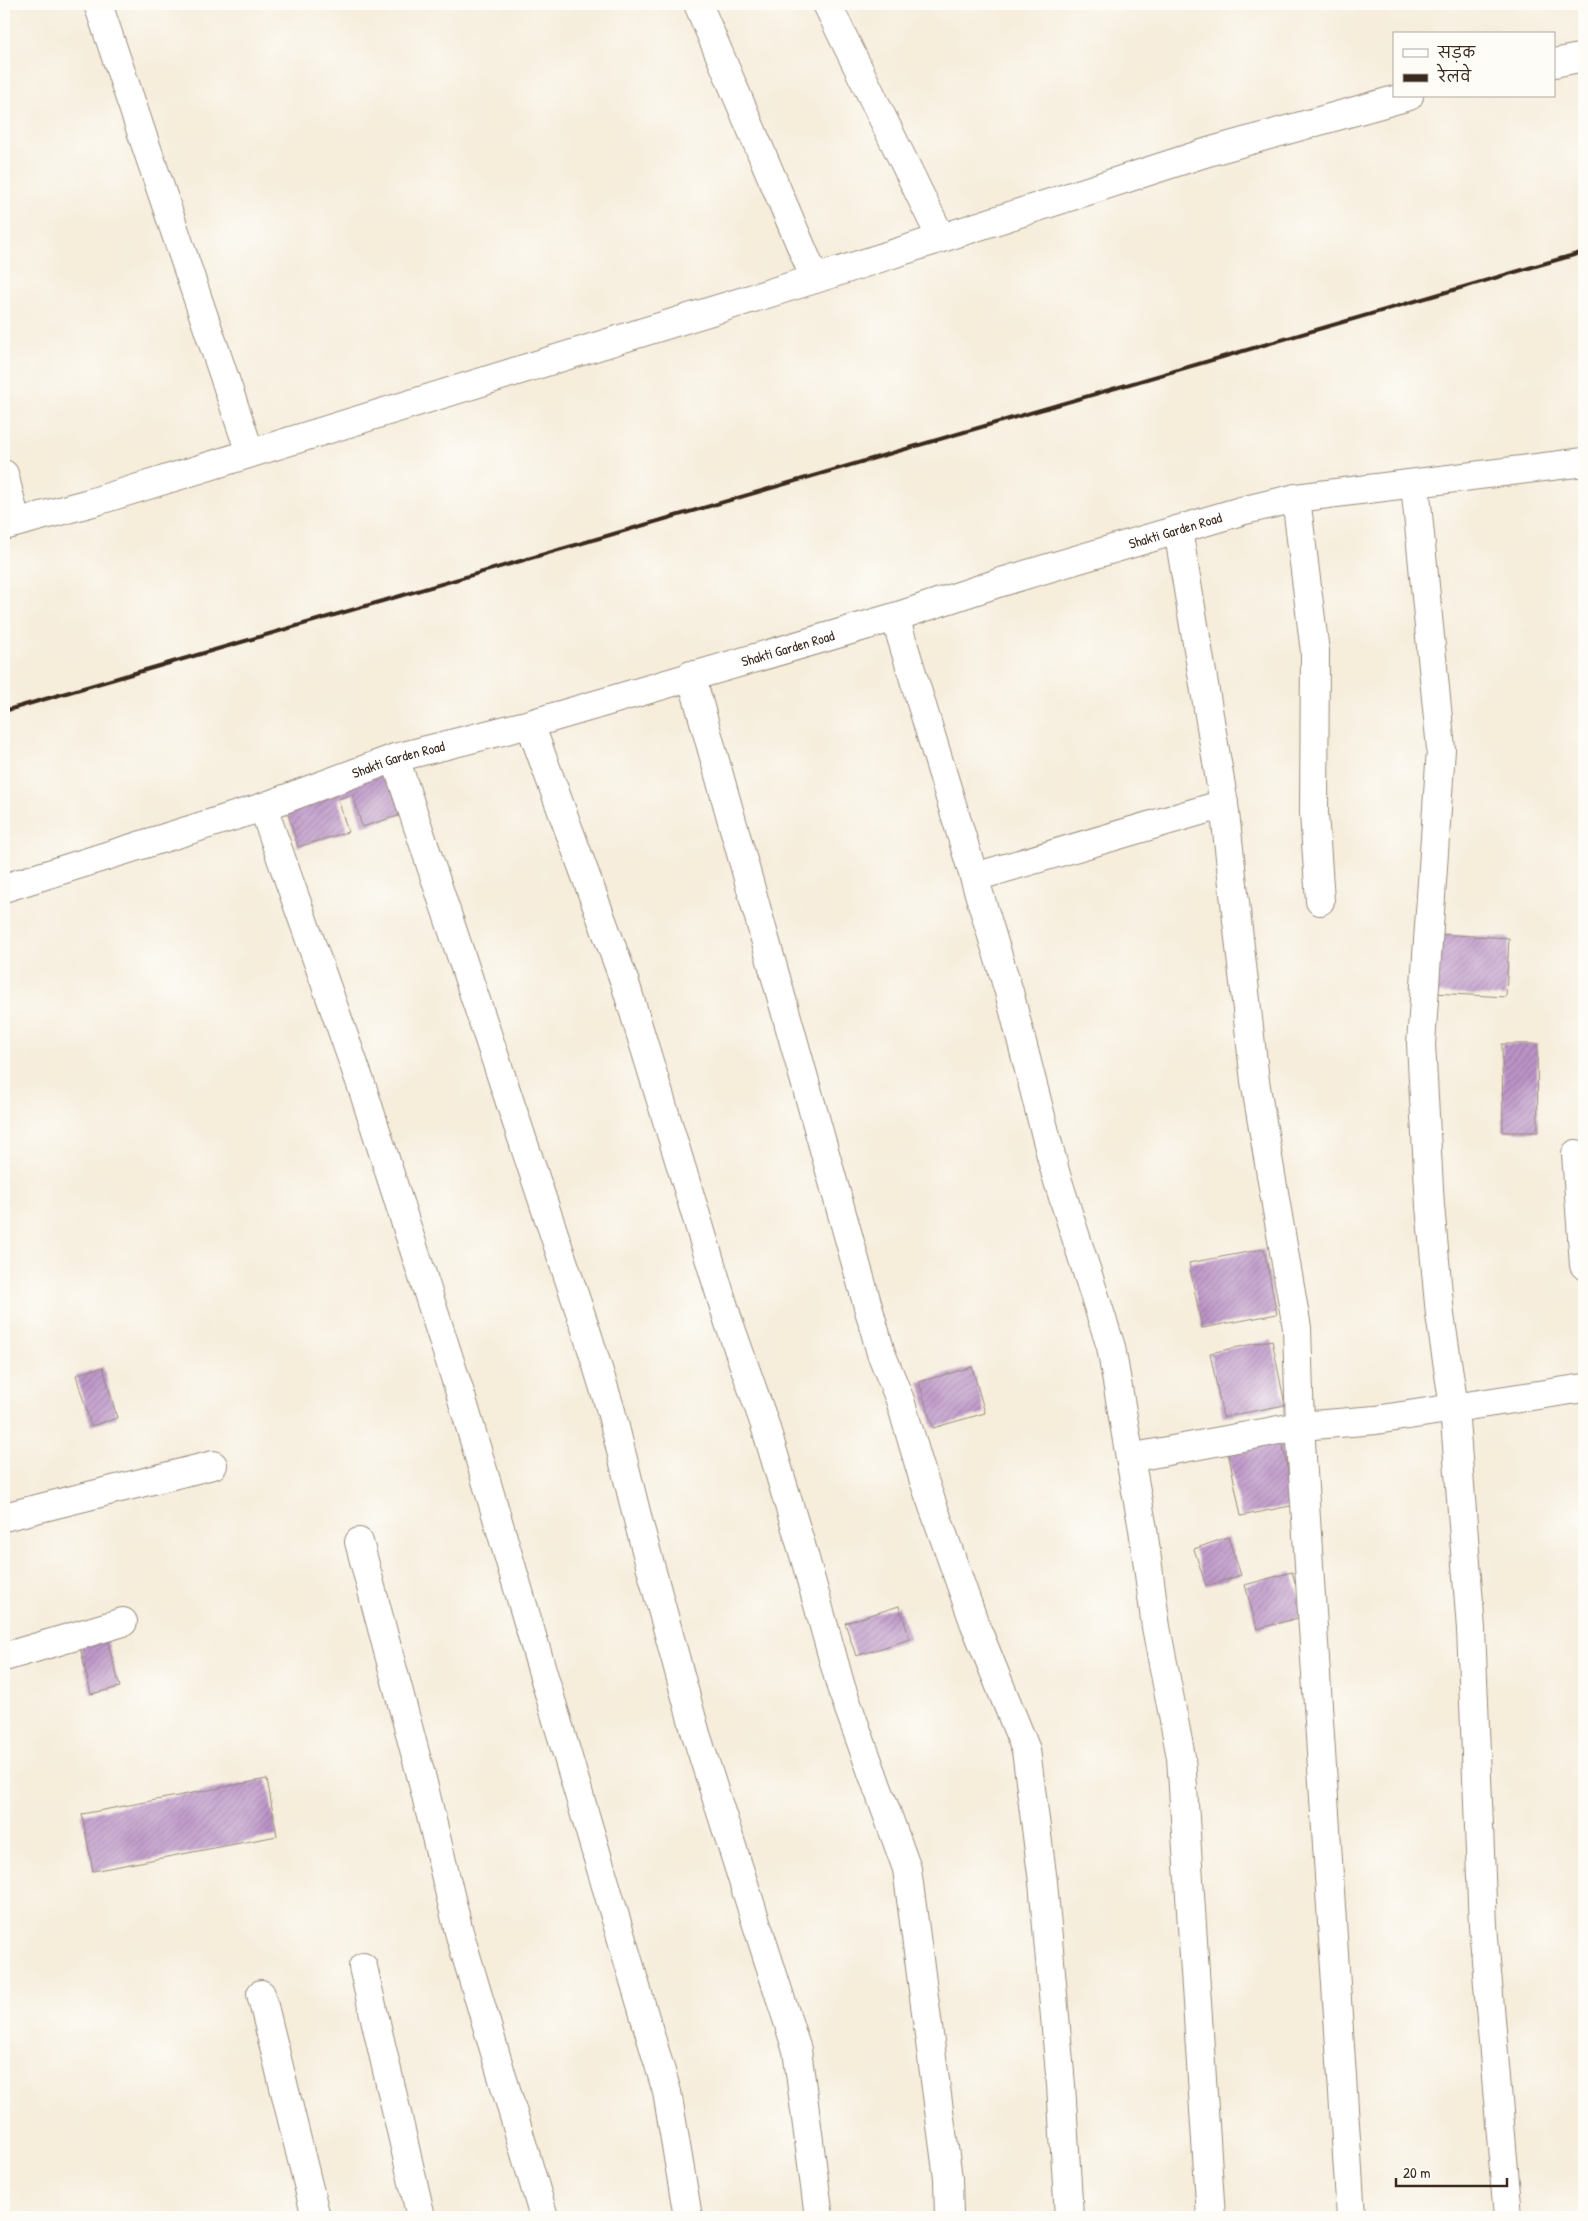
<svg xmlns="http://www.w3.org/2000/svg" width="1588" height="2221" font-family="'Patrick Hand','Playpen Sans Deva',sans-serif">
	<style>
		.building { fill: url(#building-hatch) }
		.lines { fill: none; stroke-linecap: round; stroke-linejoin: round }
		.street-casing { stroke: #988c7c; stroke-width: 30 }
		.street { stroke: #fff; stroke-width: 28 }
		.rail { stroke: #3b2a1e; stroke-width: 4 }
		.labels { text-anchor: middle; stroke-width: 4.5; stroke-linejoin: round; paint-order: stroke }
		.street-label { font-size: 14px; fill: #3b2a1e; stroke: #fdfcf7 }
	</style>
	<defs>
		<pattern id="building-hatch" width="6" height="6" patternUnits="userSpaceOnUse" patternTransform="scale(1.25)"><rect width="6" height="6" fill="#bc94c8"/><path d="M-1 1l2-2M0 6l6-6M5 7l2-2" fill="none" stroke="#9a79a2"/></pattern>
	</defs>
	<rect width="100%" height="100%" fill="#fdfcf7"/>
	<filter id="ink" filterUnits="userSpaceOnUse"><feTurbulence type="fractalNoise" baseFrequency=".02" numOctaves="2"/><feDisplacementMap in="SourceGraphic" scale="10" xChannelSelector="R" yChannelSelector="G"/><feConvolveMatrix kernelMatrix="1 2 1 2 8 2 1 2 1" color-interpolation-filters="sRGB"/></filter>
	<filter id="wash" filterUnits="userSpaceOnUse"><feTurbulence type="fractalNoise" baseFrequency=".0096" numOctaves="4" result="noise"/><feDisplacementMap in="SourceGraphic" scale="20" xChannelSelector="R" yChannelSelector="G"/><feGaussianBlur stdDeviation="1.12" result="paint"/><feColorMatrix in="noise" values="0 0 0 0 0 0 0 0 0 0 0 0 0 0 0 0 0 1.4 0 .05"/><feComposite in="paint" operator="in"/></filter>
	<g filter="url(#wash)">
		<rect width="100%" height="100%" fill="#f6eddb"/>
		<g id="blocks">
			<g class="building">
				<path d="M 398,769 L 411,812 L 362,827 L 353,794 L 338,799 L 348,832 L 298,847 L 285,804 Z"/>
				<path d="M 1436,934 L 1509,938 L 1506,997 L 1433,993 Z"/>
				<path d="M 1502,1044 L 1537,1044 L 1538,1132 L 1503,1132 Z"/>
				<path d="M 1264,1249 L 1277,1314 L 1202,1328 L 1189,1263 Z"/>
				<path d="M 1272,1340 L 1285,1405 L 1223,1417 L 1210,1353 Z"/>
				<path d="M 103,1367 L 117,1418 L 91,1426 L 76,1375 Z"/>
				<path d="M 972,1367 L 985,1413 L 933,1428 L 919,1382 Z"/>
				<path d="M 1281,1436 L 1295,1505 L 1241,1516 L 1227,1446 Z"/>
				<path d="M 1228,1537 L 1241,1575 L 1206,1586 L 1194,1549 Z"/>
				<path d="M 1292,1572 L 1305,1616 L 1257,1629 L 1245,1585 Z"/>
				<path d="M 899,1606 L 910,1639 L 856,1656 L 845,1623 Z"/>
				<path d="M 107,1639 L 120,1687 L 91,1694 L 80,1647 Z"/>
				<path d="M 267,1779 L 277,1836 L 93,1871 L 82,1814 Z"/>
			</g>
		</g>
	</g>
	<g filter="url(#ink)">
		<use href="#blocks" fill-opacity="0" stroke="#988c7c" stroke-width="1"/>
		<g class="lines">
			<defs>
				<g id="street">
					<path d="M 98,4 L 250,453"/>
					<path d="M 698,4 L 815,279"/>
					<path d="M 827,4 L 941,238"/>
					<path d="M 1554,63 L 1584,57"/>
					<path d="M 4,474 L 16,522"/>
					<path d="M 1415,484 L 1441,749 L 1421,1044 L 1430,1206 L 1440,1315 L 1454,1407 L 1471,1629 L 1483,1926 L 1508,2217"/>
					<path d="M 1296,498 L 1315,652 L 1314,813 L 1320,901"/>
					<path d="M 4,526 L 93,502 L 815,279 L 1208,152 L 1409,96"/>
					<path d="M 1178,530 L 1224,804 L 1255,1081 L 1297,1328 L 1300,1426 L 1351,2217"/>
					<path d="M 895,617 L 1009,992 L 1056,1175 L 1111,1347 L 1130,1458"/>
					<path d="M 691,675 L 881,1353 L 900,1400 L 923,1478 L 974,1622 L 1026,1750 L 1043,1882 L 1061,2085 L 1069,2217"/>
					<path d="M 530,724 L 625,983 L 728,1320 L 764,1422 L 804,1555 L 841,1687 L 907,1869 L 948,2178 L 949,2217"/>
					<path d="M 395,758 L 586,1330 L 611,1411 L 640,1528 L 696,1734 L 797,2050 L 819,2217"/>
					<path d="M 263,807 L 363,1090 L 461,1396 L 667,2092 L 688,2217"/>
					<path d="M 975,877 L 1224,804"/>
					<path id="s1" d="M 4,888 L 263,807 L 395,758 L 530,724 L 895,617 L 998,583 L 1241,511 L 1296,498 L 1584,462"/>
					<path d="M 1576,1154 L 1584,1265"/>
					<path d="M 4,1517 L 213,1465"/>
					<path d="M 359,1542 L 422,1779 L 459,1932 L 544,2217"/>
					<path d="M 4,1657 L 123,1622"/>
					<path d="M 363,1967 L 421,2217"/>
					<path d="M 261,1994 L 316,2217"/>
					<path d="M 1211,2217 L 1181,1757 L 1156,1627 L 1143,1529 L 1130,1458 L 1300,1426 L 1376,1420 L 1584,1388"/>
				</g>
			</defs>
			<use href="#street" class="street-casing"/>
			<use href="#street" class="street"/>
			<path class="rail" d="M 4,711 L 1584,252"/>
		</g>
	</g>
	<g class="labels">
		<g class="street-label">
			<text dy="5" stroke="none"><textPath href="#s1" startOffset="1225">Shakti Garden Road</textPath></text>
			<text dy="5" stroke="none"><textPath href="#s1" startOffset="820">Shakti Garden Road</textPath></text>
			<text dy="5" stroke="none"><textPath href="#s1" startOffset="415">Shakti Garden Road</textPath></text>
		</g>
	</g>
	<rect width="1588" height="2221" fill="none" stroke="#fdfcf7" stroke-width="20"/>
	<rect x="1393" y="32" width="162" height="65" fill="#fdfcf7" stroke="#afa8a0"/>
	<rect x="1403" y="49" width="25" height="8" fill="#ffffff" stroke="#afa8a0"/>
	<text x="1438" y="58" font-size="15" fill="#3b2a1e">सड़क</text>
	<rect x="1403" y="74" width="25" height="8" fill="#3b2a1e" stroke="#afa8a0"/>
	<text x="1438" y="82" font-size="15" fill="#3b2a1e">रेलवे</text>
	<path d="M1396 2178v8h111v-8" fill="none" stroke="#3b2a1e" stroke-width="2.5"/>
	<text x="1403" y="2178" font-size="15" fill="#3b2a1e" stroke="#fdfcf7" stroke-width="4" paint-order="stroke">20 m</text>
</svg>
